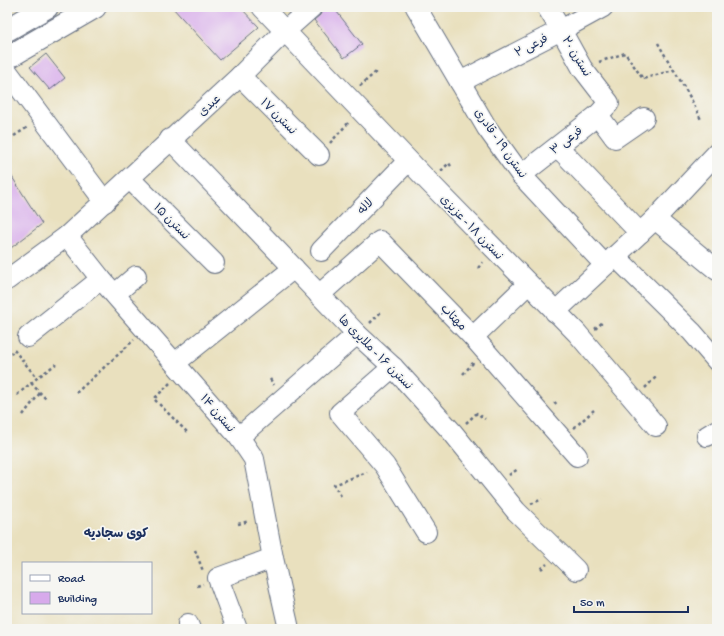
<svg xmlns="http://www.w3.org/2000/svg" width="724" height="636" font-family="'Gochi Hand','Playpen Sans Arabic',sans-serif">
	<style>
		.building { fill: #d7aaeb }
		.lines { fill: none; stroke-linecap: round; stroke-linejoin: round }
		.minor-casing { stroke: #636d80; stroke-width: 22 }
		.major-casing { stroke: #636d80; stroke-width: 24 }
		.path { stroke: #636d80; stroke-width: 2.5; stroke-dasharray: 3 3; stroke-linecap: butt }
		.minor { stroke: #fff; stroke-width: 20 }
		.major { stroke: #fff; stroke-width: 22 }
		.labels { text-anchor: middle; stroke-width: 3.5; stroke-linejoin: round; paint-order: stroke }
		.street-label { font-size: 12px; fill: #1b2f5e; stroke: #f6f6f2 }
		.neighbourhood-label { font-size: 13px; font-weight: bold; fill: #1b2f5e; stroke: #f6f6f2 }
	</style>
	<rect width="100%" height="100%" fill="#f6f6f2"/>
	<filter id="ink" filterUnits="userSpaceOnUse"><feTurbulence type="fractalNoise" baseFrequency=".025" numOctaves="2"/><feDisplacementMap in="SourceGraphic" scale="8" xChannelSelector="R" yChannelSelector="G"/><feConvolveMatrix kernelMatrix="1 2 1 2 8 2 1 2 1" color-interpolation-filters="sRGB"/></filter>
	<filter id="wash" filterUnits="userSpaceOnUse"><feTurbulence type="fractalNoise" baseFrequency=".012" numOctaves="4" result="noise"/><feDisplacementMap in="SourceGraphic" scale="16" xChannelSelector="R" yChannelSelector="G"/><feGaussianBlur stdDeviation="0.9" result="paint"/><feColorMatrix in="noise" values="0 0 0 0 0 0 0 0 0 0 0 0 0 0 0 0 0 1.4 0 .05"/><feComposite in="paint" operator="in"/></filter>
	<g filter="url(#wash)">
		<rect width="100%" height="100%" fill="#e9e0be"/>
		<g id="blocks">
			<g class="building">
				<path d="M 172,7 L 240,7 L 259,27 L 220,60 Z"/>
				<path d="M 323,7 L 333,7 L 362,44 L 344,58 L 314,20 L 320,15 Z"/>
				<path d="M 46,54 L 65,78 L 50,90 L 30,67 Z"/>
				<path d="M 7,169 L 42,224 L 7,251 Z"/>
			</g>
		</g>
	</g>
	<g filter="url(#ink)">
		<use href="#blocks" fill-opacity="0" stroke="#636d80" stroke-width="1"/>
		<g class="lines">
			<defs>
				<g id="minor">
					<path d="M 262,7 L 429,182 L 577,333 L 656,426"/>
					<path d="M 416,7 L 487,128 L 521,175 L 605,265"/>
					<path d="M 7,71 L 105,202"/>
					<path d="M 240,76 L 319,155"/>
					<path d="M 460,82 L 561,30 L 603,7"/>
					<path d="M 598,115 L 615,138 L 644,118"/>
					<path d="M 170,139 L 357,334 L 393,367 L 453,433 L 516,511 L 576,570"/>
					<path d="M 558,147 L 640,233"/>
					<path d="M 521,175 L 598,115 L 609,103 L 582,68 L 561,30 L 547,7"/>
					<path d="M 130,179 L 214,263"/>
					<path d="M 655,219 L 717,270"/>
					<path d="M 67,236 L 101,279 L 239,437 L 254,459 L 273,558 L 289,629"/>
					<path d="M 321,251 L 408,161"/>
					<path d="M 615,256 L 692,332 L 717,361"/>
					<path d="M 7,280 L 67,236 L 240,76 L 285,31 L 312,7"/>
					<path d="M 115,294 L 136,276"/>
					<path d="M 319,295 L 380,241 L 473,337 L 577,456"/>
					<path d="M 555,312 L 655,219 L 717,153"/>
					<path d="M 28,337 L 101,279"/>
					<path d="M 473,337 L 528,284"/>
					<path d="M 175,363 L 294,268"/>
					<path d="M 393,367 L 340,413 L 385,466 L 426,532"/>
					<path d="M 707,436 L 717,430"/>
					<path d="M 239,437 L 357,334"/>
					<path d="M 188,624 L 190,629"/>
					<path d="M 237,629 L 218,578 L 273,558"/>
				</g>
				<g id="major">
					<path d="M 7,30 L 47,7"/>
					<path d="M 7,58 L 95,7"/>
				</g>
			</defs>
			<use href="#minor" class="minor-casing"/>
			<use href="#major" class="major-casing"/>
			<g class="path">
				<path d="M 658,43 C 672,69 690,93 701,120"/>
				<path d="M 599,62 L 625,53 L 643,79 L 673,70"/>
				<path d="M 360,86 L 377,71"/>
				<path d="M 14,136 L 28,127"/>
				<path d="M 330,143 L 349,122"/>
				<path d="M 441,171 L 449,163 L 452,168"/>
				<path d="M 478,268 L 483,262"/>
				<path d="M 370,323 L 381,312"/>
				<path d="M 595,329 L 604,321"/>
				<path d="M 14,350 L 37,378"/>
				<path d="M 7,359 L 14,350"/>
				<path d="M 463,374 L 474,362"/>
				<path d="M 270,379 L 274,385"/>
				<path d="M 31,383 L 46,399"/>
				<path d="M 170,383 L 154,399 L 187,432"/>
				<path d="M 645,388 L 657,376"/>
				<path d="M 76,393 L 134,340"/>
				<path d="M 17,395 L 37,378 L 56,364"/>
				<path d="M 554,404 L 558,401"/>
				<path d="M 23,415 L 40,393"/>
				<path d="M 466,423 L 477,413 L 485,419"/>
				<path d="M 574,428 L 594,410"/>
				<path d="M 509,475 L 518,469"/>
				<path d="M 341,496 L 334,485 L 367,472"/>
				<path d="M 531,504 L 542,499"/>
				<path d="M 238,524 L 249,521"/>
				<path d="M 195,550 L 203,571"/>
				<path d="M 541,569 L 547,564"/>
				<path d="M 197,586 L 203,584"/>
			</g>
			<use href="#minor" class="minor"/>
			<use href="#major" class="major"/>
		</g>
	</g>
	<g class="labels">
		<g class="street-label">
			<text transform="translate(531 45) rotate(-27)" y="4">فرعی ۲</text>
			<text transform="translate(577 56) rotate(59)" y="4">نسترن ۲۰</text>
			<text transform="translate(209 105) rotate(-42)" y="4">عبدی</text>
			<text transform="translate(279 116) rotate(45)" y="4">نسترن ۱۷</text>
			<text transform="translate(566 140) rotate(-38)" y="4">فرعی ۳</text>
			<text transform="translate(501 143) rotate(55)" y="4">نسترن ۱۹ - قادری</text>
			<text transform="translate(365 206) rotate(-46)" y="4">لاله</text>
			<text transform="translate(172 221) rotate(45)" y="4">نسترن ۱۵</text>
			<text transform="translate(472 227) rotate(46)" y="4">نسترن ۱۸ - عزیزی</text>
			<text transform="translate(454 317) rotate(46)" y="4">مهتاب</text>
			<text transform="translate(376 352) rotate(45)" y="4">نسترن ۱۶ - ملایری ها</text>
			<text transform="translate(218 413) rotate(49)" y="4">نسترن ۱۴</text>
		</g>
		<g class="neighbourhood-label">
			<text x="116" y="537">کوی سجادیه</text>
		</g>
	</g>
	<rect width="724" height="636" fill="none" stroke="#f6f6f2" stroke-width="24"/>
	<rect x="22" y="562" width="130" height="52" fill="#f6f6f2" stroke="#9ea6b7"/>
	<rect x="30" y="575" width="20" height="6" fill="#ffffff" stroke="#9ea6b7"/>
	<text x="58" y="582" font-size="12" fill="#1b2f5e">Road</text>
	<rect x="30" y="592" width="20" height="12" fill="#d7aaeb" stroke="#9ea6b7"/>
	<text x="58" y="602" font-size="12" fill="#1b2f5e">Building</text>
	<path d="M574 606v6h114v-6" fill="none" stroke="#1b2f5e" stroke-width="2"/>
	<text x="580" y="606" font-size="12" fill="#1b2f5e" stroke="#f6f6f2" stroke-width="3" paint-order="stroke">50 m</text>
</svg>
